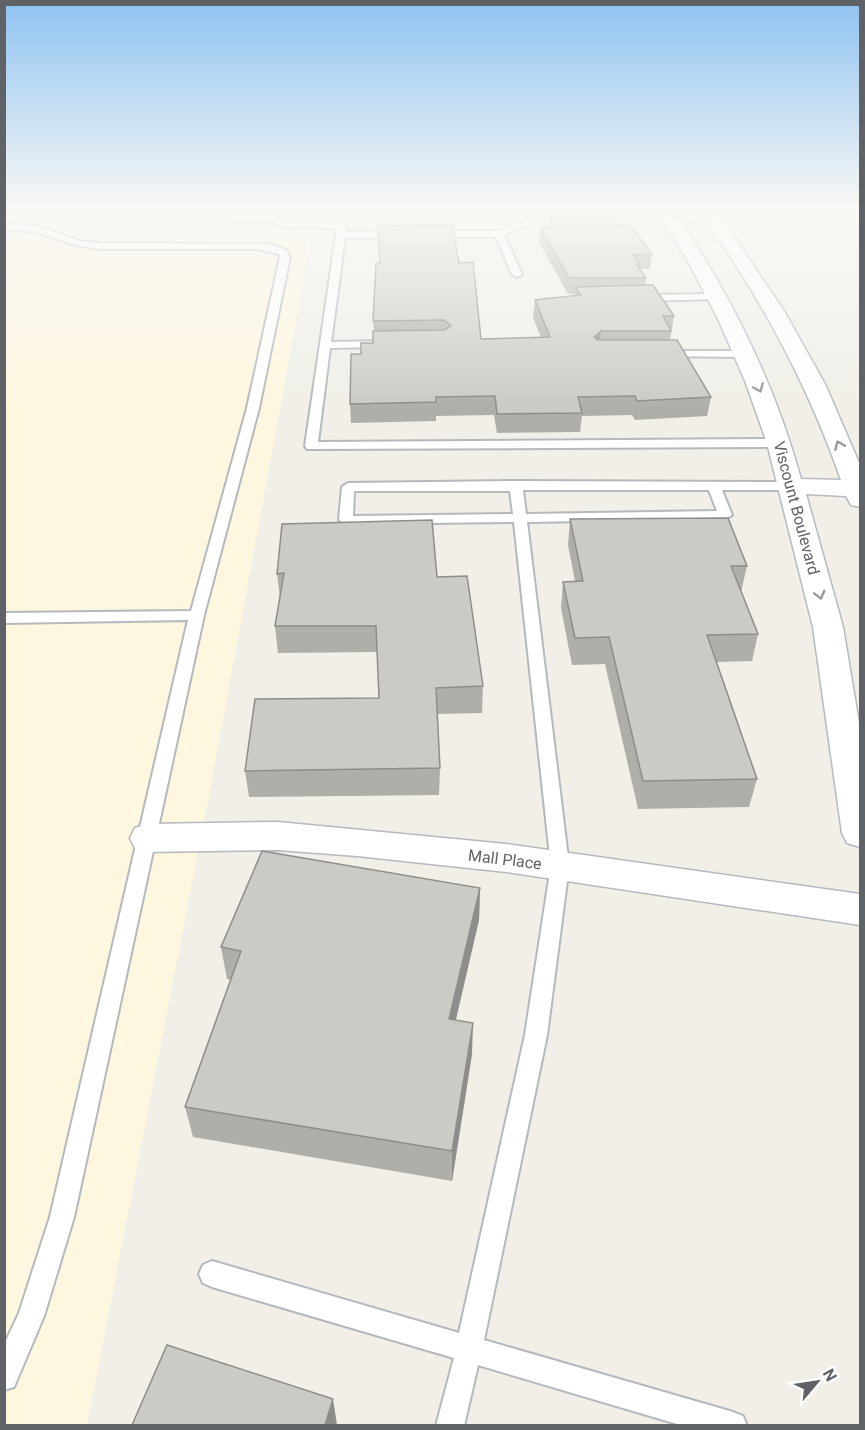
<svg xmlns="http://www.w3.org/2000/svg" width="865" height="1430" font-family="Roboto,sans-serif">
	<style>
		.commercial { fill: #fef7e0 }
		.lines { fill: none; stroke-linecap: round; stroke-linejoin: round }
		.lane-casing { stroke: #b5b8bc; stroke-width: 4 }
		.street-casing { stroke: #b5b8bc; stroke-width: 3 }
		.secondary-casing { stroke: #b6babf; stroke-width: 3 }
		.lane { fill: #fff; fill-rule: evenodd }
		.street { fill: #fff; fill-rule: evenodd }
		.secondary { fill: #fff; fill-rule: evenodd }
		.wall { fill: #afaea9 }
		.shaded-wall { fill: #8f8d8a }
		.building { fill: #cccac5; stroke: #8f8d8a; stroke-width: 1.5 }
		.oneway { stroke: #979a9d }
		.labels { text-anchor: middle; stroke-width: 5; stroke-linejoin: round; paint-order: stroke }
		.street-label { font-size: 16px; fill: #5f6368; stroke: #fff }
	</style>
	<rect width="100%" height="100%" fill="#f1efe8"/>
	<path class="commercial" d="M 5,207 L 210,207 L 200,234 L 312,234 L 209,796 L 87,1425 L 5,1426 Z"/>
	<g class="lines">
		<defs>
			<g id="lane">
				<path d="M 234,207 L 242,207 L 240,215 L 262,215 L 289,221 L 342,222 L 346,225 L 345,232 L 399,231 L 403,234 L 399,237 L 345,238 L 331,342 L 383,341 L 388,344 L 383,347 L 330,348 L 318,442 L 779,439 L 785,443 L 779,447 L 307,449 L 305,446 L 337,228 L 289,227 L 262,221 L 235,221 L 231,218 Z"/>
				<path d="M 643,209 L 673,216 L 669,219 L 643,215 L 545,217 L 504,235 L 522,274 L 517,277 L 512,274 L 496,237 L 431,237 L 427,234 L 431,231 L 499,231 L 545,211 Z"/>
				<path d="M 4,223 L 37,226 L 80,241 L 99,243 L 268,244 L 286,250 L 290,257 L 259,408 L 204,615 L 74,1217 L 44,1316 L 14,1387 L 4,1390 L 4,1345 L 19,1313 L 50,1217 L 188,620 L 4,623 L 4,613 L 191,611 L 247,408 L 280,257 L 279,254 L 256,249 L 99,249 L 76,245 L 36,232 L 4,229 Z"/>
				<path d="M 717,294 L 720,295 L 720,299 L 641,301 L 636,298 L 641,295 Z"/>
				<path d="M 663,351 L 744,351 L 749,354 L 744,357 L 659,356 L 658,354 Z"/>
				<path d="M 516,481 L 792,482 L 798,486 L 792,490 L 722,490 L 732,515 L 725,519 L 527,522 L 569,866 L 547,1035 L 484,1340 L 733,1412 L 743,1416 L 747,1426 L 684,1426 L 478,1365 L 464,1426 L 436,1426 L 454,1358 L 212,1287 L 203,1283 L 199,1274 L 203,1265 L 212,1261 L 459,1333 L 525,1035 L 551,866 L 514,522 L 346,524 L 339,520 L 342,487 L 348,483 ZM 523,490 L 709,490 L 717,511 L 526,514 ZM 354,491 L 510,491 L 513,514 L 353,516 Z"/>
			</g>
			<g id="street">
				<path d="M 839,207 L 857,207 L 860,211 L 860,226 L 854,225 Z"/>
				<path d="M 278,822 L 506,844 L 860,894 L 860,925 L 506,872 L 357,856 L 278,850 L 148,852 L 135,848 L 130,838 L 135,828 L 148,824 Z"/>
			</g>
			<path id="secondary" d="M 654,207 L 671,207 C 729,291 774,381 801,479 L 841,480 C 809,388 763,301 706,221 L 688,220 L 685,216 L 688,212 L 699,211 L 697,207 L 714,207 L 716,210 L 860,207 L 860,215 L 723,220 L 784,311 L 825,384 L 860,465 L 860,507 L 851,505 L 846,496 L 806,494 L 843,627 L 860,729 L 860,847 L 847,843 L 842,833 L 813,627 L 767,443 L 745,381 L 719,321 L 689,263 Z"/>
		</defs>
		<use href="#lane" class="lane-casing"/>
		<use href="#street" class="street-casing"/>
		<use href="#secondary" class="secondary-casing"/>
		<use href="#lane" class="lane"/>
		<use href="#street" class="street"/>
		<use href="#secondary" class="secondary"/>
	</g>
	<g class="wall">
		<path d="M 550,218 L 617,225 L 652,254 L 650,269 L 640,269 L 646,278 L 645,285 L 674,316 L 670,340 L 711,397 L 707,416 L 635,420 L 632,415 L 582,416 L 580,432 L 497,433 L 494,415 L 436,416 L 436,421 L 351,423 L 350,404 L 361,354 L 373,343 L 374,331 L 373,321 L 459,263 L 481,339 L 541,337 L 533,318 L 535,300 L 575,296 L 575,294 L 568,294 L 539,242 L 540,228 L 549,227 Z"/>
		<path d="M 570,519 L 747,566 L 741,592 L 758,634 L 752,661 L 717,662 L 757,779 L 749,807 L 638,809 L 605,664 L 572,665 L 561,608 L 563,582 L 575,581 L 568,545 Z"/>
		<path d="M 277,574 L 437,577 L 483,686 L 482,713 L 437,714 L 440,768 L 439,795 L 249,797 L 245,771 L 379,698 L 377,652 L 278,653 L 275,626 L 280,598 Z"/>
		<path d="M 480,888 L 479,920 L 455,1020 L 472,1054 L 452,1181 L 193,1137 L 185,1107 L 231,980 L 227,979 L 221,947 Z"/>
	</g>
	<g class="shaded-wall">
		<path d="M 601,331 L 599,349 L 594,337 Z"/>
		<path d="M 480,888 L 479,920 L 449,1050 L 449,1019 Z"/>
		<path d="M 473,1023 L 472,1054 L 452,1181 L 452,1151 Z"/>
		<path d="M 333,1399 L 337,1425 L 325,1425 Z"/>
	</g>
	<g class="building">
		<path d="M 610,216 L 617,225 L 630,225 L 652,254 L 633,255 L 640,264 L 636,264 L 646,278 L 569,278 L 540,228 L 555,227 L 550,218 Z"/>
		<path d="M 452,224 L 459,263 L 473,262 L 481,339 L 550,337 L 535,300 L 581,295 L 575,287 L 653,285 L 674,316 L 663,316 L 671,331 L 601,331 L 594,337 L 597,340 L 677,340 L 711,397 L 637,401 L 635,396 L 578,397 L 582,413 L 497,414 L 495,396 L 436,397 L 436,402 L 350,404 L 351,354 L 361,354 L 361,343 L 373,343 L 373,331 L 444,330 L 451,326 L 444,320 L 373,321 L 376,263 L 380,263 L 378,226 Z"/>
		<path d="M 728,518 L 747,566 L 731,566 L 758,634 L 707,635 L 757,779 L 643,781 L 609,637 L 575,638 L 563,582 L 583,581 L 570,519 Z"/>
		<path d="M 432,520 L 437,577 L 467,576 L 483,686 L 436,688 L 440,768 L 245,771 L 255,699 L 379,698 L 376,626 L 275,626 L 284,573 L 277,574 L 282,524 Z"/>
		<path d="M 262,851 L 480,888 L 449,1019 L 473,1023 L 452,1151 L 185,1107 L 241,951 L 221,947 Z"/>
		<path d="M 167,1345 L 333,1399 L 325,1425 L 132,1425 Z"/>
	</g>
	<defs><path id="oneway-chevron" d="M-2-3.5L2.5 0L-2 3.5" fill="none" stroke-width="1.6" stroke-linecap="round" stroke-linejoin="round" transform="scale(1.5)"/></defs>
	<g class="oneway">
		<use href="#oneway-chevron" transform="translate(759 388) rotate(67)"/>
		<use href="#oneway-chevron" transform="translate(839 445) rotate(-113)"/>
		<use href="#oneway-chevron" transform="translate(820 595) rotate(76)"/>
	</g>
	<linearGradient id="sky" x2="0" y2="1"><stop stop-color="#8fc3f1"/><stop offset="0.51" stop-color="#f9f8f5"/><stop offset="1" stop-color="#f9f8f5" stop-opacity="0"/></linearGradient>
	<rect width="865" height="408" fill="url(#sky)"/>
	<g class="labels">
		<g class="street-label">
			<text transform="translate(797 508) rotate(75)" y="6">Viscount Boulevard</text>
			<text transform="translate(505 859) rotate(7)" y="6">Mall Place</text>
		</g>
	</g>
	<rect width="865" height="1430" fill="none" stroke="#5f6368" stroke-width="12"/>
	<g transform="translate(817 1382) rotate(61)" stroke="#ffffff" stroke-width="4.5" paint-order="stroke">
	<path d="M0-4.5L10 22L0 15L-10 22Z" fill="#5f6368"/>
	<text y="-9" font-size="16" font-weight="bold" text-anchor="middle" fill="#5f6368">N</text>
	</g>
</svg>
